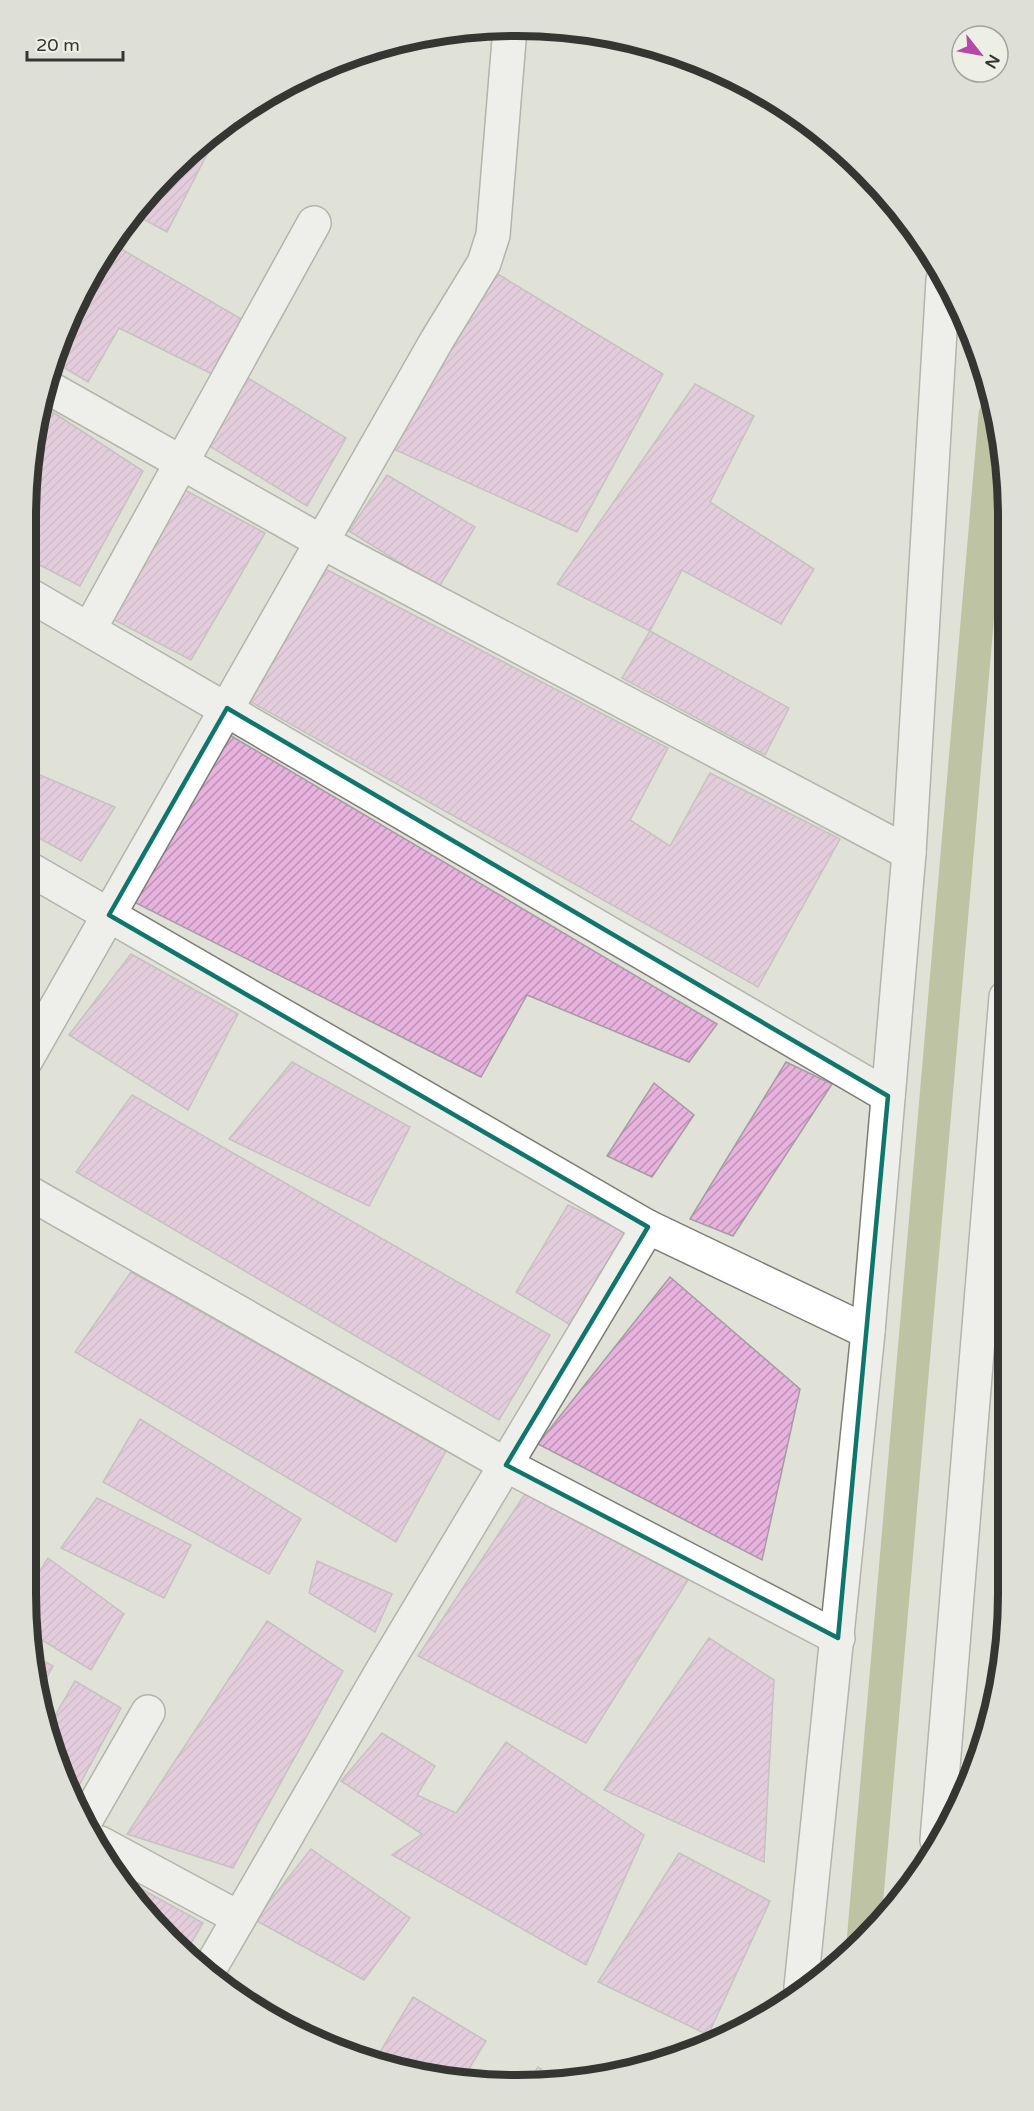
<svg xmlns="http://www.w3.org/2000/svg" width="1034" height="2111" font-family="'Varela Round',sans-serif">
	<style>
		.lines { fill: none; stroke-linecap: round; stroke-linejoin: round }
		.canal { stroke: #94a063; stroke-width: 33 }
		.building { fill: url(#building-hatch); stroke: #a59ca3; stroke-width: 1.5 }
		.minor-casing { stroke: #7c7e75; stroke-width: 36 }
		.major-casing { stroke: #7c7e75; stroke-width: 36 }
		.minor { stroke: #fff; stroke-width: 33 }
		.major { stroke: #fff; stroke-width: 33 }
		.marked { fill: none; stroke: #0f766e; stroke-width: 4.5; stroke-linejoin: round }
		.rim { fill: none; stroke: #353632; stroke-width: 8 }
	</style>
	<defs>
		<pattern id="building-hatch" width="6" height="6" patternUnits="userSpaceOnUse" patternTransform="scale(1.5)"><rect width="6" height="6" fill="#e7b2de"/><path d="M-1 1l2-2M0 6l6-6M5 7l2-2" fill="none" stroke="#bc92b5"/></pattern>
	</defs>
	<rect width="100%" height="100%" fill="#e0e2d8"/>
	<g class="lines">
		<path class="canal" d="M 863,1943 L 995,415"/>
	</g>
	<g class="building">
		<path d="M 221,127 L 167,232 L 132,213 L 193,148 Z"/>
		<path d="M 111,243 L 243,320 L 214,375 L 119,328 L 88,382 L 53,361 L 76,300 Z"/>
		<path d="M 491,270 L 663,374 L 577,532 L 389,447 Z"/>
		<path d="M 248,378 L 346,438 L 307,506 L 203,442 Z"/>
		<path d="M 695,384 L 754,416 L 710,502 L 814,569 L 781,624 L 682,570 L 650,631 L 557,584 Z"/>
		<path d="M 48,409 L 143,471 L 80,586 L 26,558 L 27,485 L 35,431 Z"/>
		<path d="M 387,475 L 475,527 L 439,587 L 349,531 Z"/>
		<path d="M 185,490 L 265,533 L 191,660 L 114,620 Z"/>
		<path d="M 318,565 L 668,748 L 630,820 L 670,846 L 710,773 L 840,839 L 758,987 L 244,698 Z"/>
		<path d="M 650,631 L 789,708 L 765,755 L 622,678 Z"/>
		<path d="M 228,734 L 717,1024 L 689,1062 L 527,995 L 481,1077 L 134,902 Z"/>
		<path d="M 26,769 L 115,807 L 81,861 L 26,831 Z"/>
		<path d="M 131,954 L 238,1014 L 188,1110 L 69,1035 Z"/>
		<path d="M 292,1062 L 410,1127 L 369,1206 L 229,1139 Z"/>
		<path d="M 786,1062 L 832,1084 L 733,1236 L 690,1219 Z"/>
		<path d="M 654,1083 L 694,1115 L 652,1177 L 607,1156 Z"/>
		<path d="M 132,1095 L 550,1335 L 499,1420 L 76,1172 Z"/>
		<path d="M 568,1205 L 625,1232 L 572,1326 L 516,1292 Z"/>
		<path d="M 131,1272 L 446,1451 L 396,1542 L 75,1352 Z"/>
		<path d="M 670,1277 L 800,1389 L 762,1560 L 538,1444 Z"/>
		<path d="M 140,1419 L 301,1519 L 269,1574 L 103,1482 Z"/>
		<path d="M 525,1494 L 688,1580 L 586,1743 L 418,1656 Z"/>
		<path d="M 97,1498 L 191,1545 L 164,1598 L 61,1548 Z"/>
		<path d="M 48,1558 L 124,1614 L 91,1670 L 32,1634 L 26,1593 Z"/>
		<path d="M 317,1561 L 392,1594 L 375,1632 L 309,1593 Z"/>
		<path d="M 267,1621 L 343,1671 L 233,1868 L 127,1834 Z"/>
		<path d="M 709,1638 L 774,1680 L 764,1862 L 604,1790 Z"/>
		<path d="M 36,1657 L 53,1666 L 41,1688 Z"/>
		<path d="M 75,1681 L 121,1708 L 75,1793 L 52,1752 L 48,1728 Z"/>
		<path d="M 382,1733 L 435,1766 L 417,1795 L 456,1813 L 506,1742 L 644,1835 L 586,1965 L 392,1855 L 422,1834 L 341,1781 Z"/>
		<path d="M 311,1849 L 410,1918 L 364,1980 L 255,1920 Z"/>
		<path d="M 679,1853 L 770,1901 L 708,2035 L 598,1982 Z"/>
		<path d="M 118,1876 L 203,1923 L 187,1950 L 127,1893 Z"/>
		<path d="M 224,1974 L 323,2035 L 318,2042 L 244,2003 L 220,1980 Z"/>
		<path d="M 413,1997 L 486,2041 L 464,2077 L 421,2076 L 374,2062 Z"/>
		<path d="M 538,2067 L 558,2081 L 530,2080 Z"/>
	</g>
	<g class="lines">
		<defs>
			<g id="minor">
				<path d="M 44,385 L 322,542 L 909,853"/>
				<path d="M 26,593 L 888,1096"/>
				<path d="M 90,628 L 314,223"/>
				<path d="M 26,867 L 648,1227 L 868,1332"/>
				<path d="M 26,1060 L 437,340 L 484,263 L 493,235 L 510,28"/>
				<path d="M 26,1191 L 506,1465 L 838,1638"/>
				<path d="M 87,1818 L 148,1712"/>
				<path d="M 100,1843 L 239,1918"/>
				<path d="M 209,1970 L 382,1671 L 648,1227"/>
				<path d="M 801,1987 L 868,1332 L 909,853 L 943,280"/>
			</g>
			<path id="major" d="M 937,1840 L 1006,997"/>
		</defs>
		<use href="#minor" class="minor-casing"/>
		<use href="#major" class="major-casing"/>
		<use href="#minor" class="minor"/>
		<use href="#major" class="major"/>
	</g>
	<path d="M0 0H1034V2111H0ZM 227,708 L 888,1096 L 838,1638 L 506,1465 L 648,1227 L 109,915 Z" fill="#e0e2d8" fill-opacity=".55" fill-rule="evenodd"/>
	<path class="marked" d="M 227,708 L 888,1096 L 838,1638 L 506,1465 L 648,1227 L 109,915 Z"/>
	<path d="M0 0H1034V2111H0ZM517 36H517A481 481 0 0 1 998 517V1594A481 481 0 0 1 517 2075H517A481 481 0 0 1 36 1594V517A481 481 0 0 1 517 36Z" fill="#dee0d7" fill-rule="evenodd"/>
	<path class="rim" d="M517 36H517A481 481 0 0 1 998 517V1594A481 481 0 0 1 517 2075H517A481 481 0 0 1 36 1594V517A481 481 0 0 1 517 36Z"/>
	<g transform="translate(980 54) rotate(121)"><circle r="28" fill="#edefe5" stroke="#a3a59d" stroke-width="1.5"/>
	<path d="M0-4.5L10 22L0 15L-10 22Z" fill="#b548a8"/>
	<text y="-9" font-size="16" font-weight="bold" text-anchor="middle" fill="#353632">N</text>
	</g>
	<path d="M27 51v9h96v-9" fill="none" stroke="#353632" stroke-width="3"/>
	<text x="36" y="51" font-size="18" fill="#353632" stroke="#edefe5" stroke-width="4.5" paint-order="stroke">20 m</text>
</svg>
